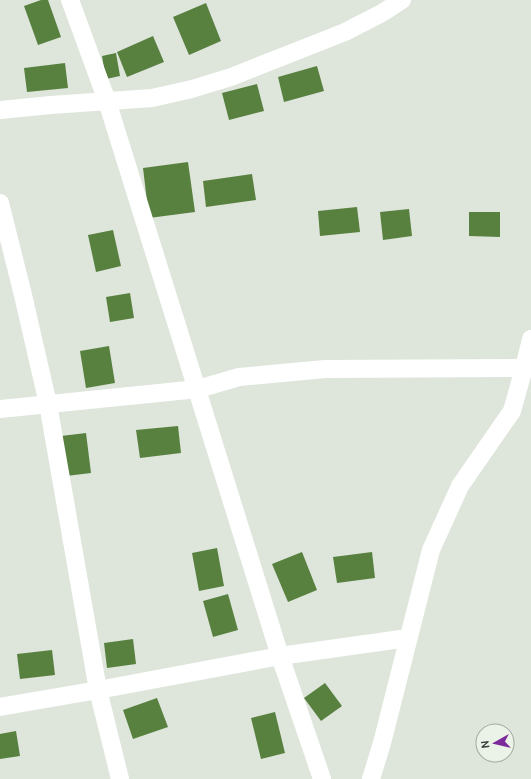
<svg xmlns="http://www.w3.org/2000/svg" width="531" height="779" font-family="Cabin,sans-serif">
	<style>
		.building { fill: #588140 }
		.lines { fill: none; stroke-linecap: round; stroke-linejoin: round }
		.minor { stroke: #fff; stroke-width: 18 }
	</style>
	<rect width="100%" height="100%" fill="#dee5db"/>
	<g class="building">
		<path d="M 41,0 L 48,0 L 61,37 L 38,45 L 24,6 Z"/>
		<path d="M 206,3 L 221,41 L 189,55 L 173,17 Z"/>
		<path d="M 153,36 L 164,62 L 127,77 L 117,52 Z"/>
		<path d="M 116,53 L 120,76 L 106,79 L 102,56 Z"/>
		<path d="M 65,63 L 68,88 L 27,92 L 24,68 Z"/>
		<path d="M 317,66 L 324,91 L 284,102 L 278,77 Z"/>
		<path d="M 257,84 L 264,111 L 229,120 L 222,93 Z"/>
		<path d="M 188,162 L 195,212 L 149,218 L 143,168 Z"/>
		<path d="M 252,174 L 256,200 L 206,207 L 203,181 Z"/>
		<path d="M 357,207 L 360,232 L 320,236 L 318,211 Z"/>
		<path d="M 409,209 L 412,236 L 383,240 L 380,212 Z"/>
		<path d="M 469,212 L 500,212 L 500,237 L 469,236 Z"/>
		<path d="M 113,230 L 121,266 L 96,272 L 88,235 Z"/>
		<path d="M 130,293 L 134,318 L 110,322 L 106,297 Z"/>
		<path d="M 109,346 L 115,383 L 86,388 L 80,351 Z"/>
		<path d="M 178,426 L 181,453 L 140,458 L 136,430 Z"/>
		<path d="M 86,433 L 91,473 L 66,476 L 61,436 Z"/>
		<path d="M 217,548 L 224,586 L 199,591 L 192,553 Z"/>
		<path d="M 302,552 L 317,590 L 288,602 L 272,564 Z"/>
		<path d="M 372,552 L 375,578 L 337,583 L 333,557 Z"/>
		<path d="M 228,594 L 238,630 L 213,637 L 203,601 Z"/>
		<path d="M 133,639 L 136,664 L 107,668 L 104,643 Z"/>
		<path d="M 52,650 L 55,675 L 20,679 L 17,654 Z"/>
		<path d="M 325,683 L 342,706 L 321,721 L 304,698 Z"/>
		<path d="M 157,698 L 168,727 L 133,739 L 123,710 Z"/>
		<path d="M 275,712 L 285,753 L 261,759 L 251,718 Z"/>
		<path d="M 16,731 L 20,756 L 0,759 L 0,734 Z"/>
	</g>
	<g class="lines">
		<g class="minor">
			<path d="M 70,0 L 107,101 L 280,656 L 320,773 L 322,779"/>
			<path d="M 0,110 L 51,105 L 152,98 L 192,89 L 231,77 L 345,32 L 382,13 L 402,0"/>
			<path d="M 0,203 L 23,295 L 48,404 L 98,690 L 120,779"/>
			<path d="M 0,409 L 198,389 L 239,377 L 325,369 L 524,368 L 531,365"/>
			<path d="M 0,707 L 98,690 L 280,656 L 408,638"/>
			<path d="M 371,779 L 382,743 L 431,550 L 460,486 L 512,411 L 524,368 L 531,339"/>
		</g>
	</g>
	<g transform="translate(495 743) rotate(262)"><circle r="19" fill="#ebf2e8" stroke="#a4a9a2"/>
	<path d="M0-3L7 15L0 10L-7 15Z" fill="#7c2a9a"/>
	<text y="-6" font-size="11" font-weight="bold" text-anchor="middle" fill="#393c38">N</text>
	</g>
</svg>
